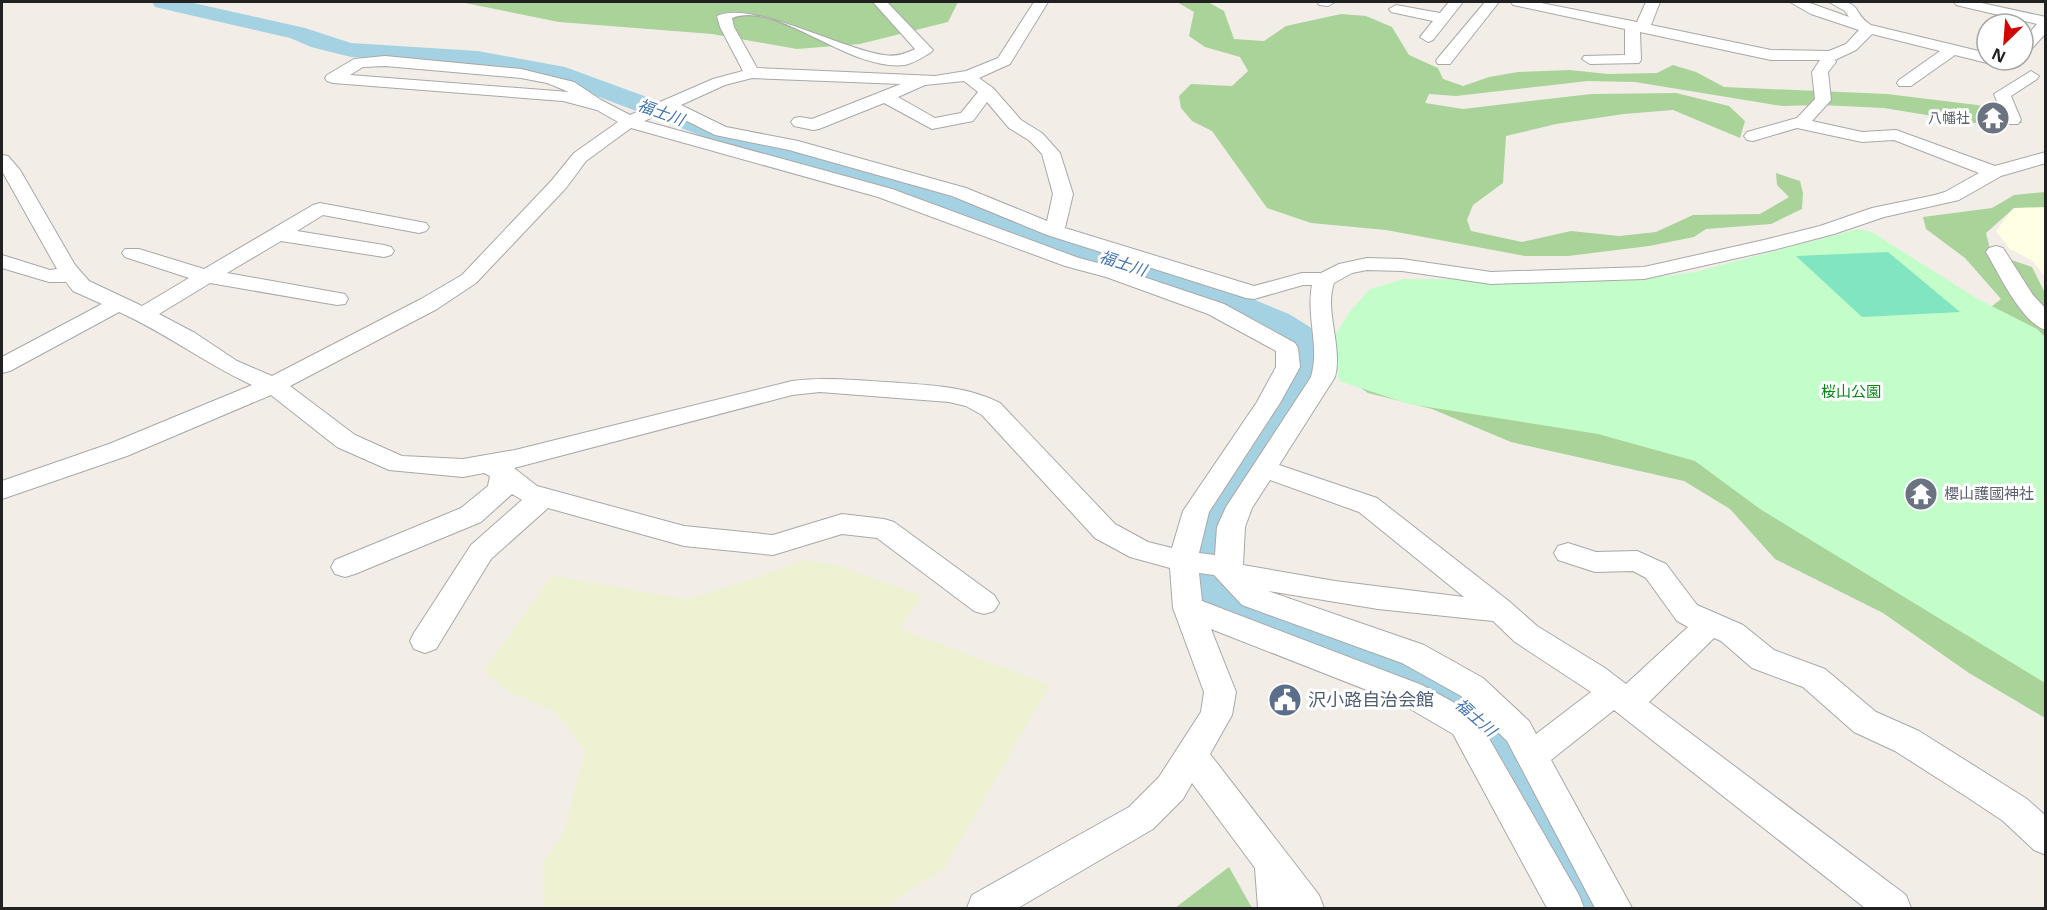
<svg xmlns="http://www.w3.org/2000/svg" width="2047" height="910" font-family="'Noto Sans','Noto Sans JP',sans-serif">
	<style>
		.education { fill: #feffe3 }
		.farmland { fill: #eef1d2 }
		.forest { fill: #a9d399 }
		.park { fill: #c3fdc9 }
		.pitch { fill: #81e5c1 }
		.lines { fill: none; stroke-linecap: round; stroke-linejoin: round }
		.river { fill: #a5d2e2; fill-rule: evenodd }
		.minor-casing { stroke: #a8a8a8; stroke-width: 2 }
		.minor { fill: #fff; fill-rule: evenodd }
		.labels { text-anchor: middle; stroke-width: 6; stroke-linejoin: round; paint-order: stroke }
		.far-worship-label { font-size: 14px; fill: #5b616d; stroke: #fff; text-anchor: end }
		.park-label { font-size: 15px; fill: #058914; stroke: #fff }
		.worship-label { font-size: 15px; fill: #5b616d; stroke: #fff; text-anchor: start }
		.water-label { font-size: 16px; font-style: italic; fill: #4376b0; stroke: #fff }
		.near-service-label { font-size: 18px; fill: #4e5e75; stroke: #fff; text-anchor: start }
	</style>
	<rect width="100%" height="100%" fill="#f2eee7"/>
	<path class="education" d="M 2017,203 L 2045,204 L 2045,277 L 2033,261 L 2010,249 L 1996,231 Z"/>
	<path class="farmland" d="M 803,560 L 838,565 L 922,596 L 900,629 L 1050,685 L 945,868 L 887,905 L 877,908 L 543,908 L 543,863 L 564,831 L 585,750 L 555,712 L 508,691 L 483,671 L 552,576 L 687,599 L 759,577 Z"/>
	<g class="forest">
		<path d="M 460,2 L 958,2 L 948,22 L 860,44 L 797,49 L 712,34 L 559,22 Z"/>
		<path d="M 1177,2 L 1208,2 L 1224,11 L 1234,39 L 1264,41 L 1286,26 L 1341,14 L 1366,16 L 1392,27 L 1409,55 L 1438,68 L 1443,79 L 1463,86 L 1489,77 L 1518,72 L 1570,70 L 1608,74 L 1657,73 L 1673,65 L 1696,72 L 1724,87 L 1887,94 L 1977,105 L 2018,113 L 2022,123 L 1981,124 L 1884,108 L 1821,105 L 1782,106 L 1635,82 L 1588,81 L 1456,96 L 1429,94 L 1425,103 L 1463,109 L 1591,94 L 1676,93 L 1729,106 L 1745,121 L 1740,138 L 1673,110 L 1624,114 L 1556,124 L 1506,136 L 1503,183 L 1473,205 L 1467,220 L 1471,231 L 1522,242 L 1571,231 L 1619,236 L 1656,232 L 1693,215 L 1760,214 L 1789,197 L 1777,185 L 1776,173 L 1800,181 L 1803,193 L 1802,209 L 1771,224 L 1706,229 L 1694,237 L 1649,246 L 1568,256 L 1525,256 L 1386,230 L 1311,223 L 1267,208 L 1212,131 L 1192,121 L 1181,108 L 1179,96 L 1191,84 L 1232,86 L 1248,71 L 1240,57 L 1205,47 L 1189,36 L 1194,12 Z"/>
		<path d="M 2045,192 L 2045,207 L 2014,208 L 1986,233 L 1991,253 L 2032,267 L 2045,293 L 2045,718 L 1969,673 L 1883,613 L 1775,559 L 1730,509 L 1684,481 L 1511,442 L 1432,409 L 1368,393 L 1342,375 L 1986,311 L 2001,299 L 1965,258 L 1926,229 L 1923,217 L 1992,208 L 2014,195 Z"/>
		<path d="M 1229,867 L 1252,908 L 1175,908 Z"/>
	</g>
	<path class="park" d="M 1858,229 L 1872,232 L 1976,298 L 2037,329 L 2045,337 L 2045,683 L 1760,509 L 1695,461 L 1598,434 L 1409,404 L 1339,381 L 1333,339 L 1351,310 L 1370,289 L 1404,279 L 1626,281 L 1695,272 Z"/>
	<path class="pitch" d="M 1888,252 L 1960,312 L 1862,317 L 1796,256 Z"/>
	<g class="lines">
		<path class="river" d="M 152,2 L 189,2 L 305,28 L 351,43 L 478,51 L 565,67 L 756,137 L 884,175 L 1211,282 L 1289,314 L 1310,327 L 1327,349 L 1328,365 L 1238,509 L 1230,538 L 1234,581 L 1243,591 L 1276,609 L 1432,657 L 1480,690 L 1521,726 L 1555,793 L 1610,889 L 1618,908 L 1560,908 L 1517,827 L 1485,755 L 1446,718 L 1399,685 L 1245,634 L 1211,615 L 1190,586 L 1188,538 L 1197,508 L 1292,365 L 1292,350 L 1286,341 L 1265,328 L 1187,296 L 864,187 L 736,149 L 549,78 L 478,65 L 351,57 L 311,47 L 290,38 L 155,7 Z"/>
		<defs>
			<g id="minor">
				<path d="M 873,2 L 887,2 L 930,47 L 933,50 L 930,53 C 923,57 914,63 905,65 C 848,72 778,0 732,18 L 734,27 L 757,68 L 935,76 L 966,71 L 998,58 L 1034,2 L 1048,2 L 1010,64 L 979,78 L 993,88 L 1021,120 L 1042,133 L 1060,153 L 1073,194 L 1065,228 L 1254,286 L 1302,273 L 1321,273 L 1339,264 L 1367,258 L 1402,259 L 1491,272 L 1644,267 L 1764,240 L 1820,226 L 1872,208 L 1935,195 L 1945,192 L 1979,173 L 1894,140 L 1862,142 L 1797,128 L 1753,141 L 1747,140 L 1744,136 L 1747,132 L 1797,118 L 1815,99 L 1812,72 L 1820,60 L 1771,60 L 1640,32 L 1641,60 L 1639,63 L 1590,64 L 1582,59 L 1584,56 L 1625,55 L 1625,29 L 1518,6 L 1513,5 L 1511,2 L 1536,2 L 1637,22 L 1646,2 L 1660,2 L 1651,25 L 1771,50 L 1829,51 L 1846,44 L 1859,30 L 1811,14 L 1790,2 L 1807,2 L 1849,17 L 1845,11 L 1829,2 C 1865,0 1850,12 1871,25 L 1987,53 L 1987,60 L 1993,61 L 1987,63 L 1955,55 L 1911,86 L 1899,86 L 1897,83 L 1899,80 L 1940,51 L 1872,34 L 1856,50 L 1835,60 L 1836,62 L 1828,72 L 1831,100 L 1812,121 L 1862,132 L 1896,130 L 1995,166 L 2046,152 L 2046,163 L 2001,176 L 1959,200 L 1884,217 L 1834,234 L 1773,250 L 1644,279 L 1491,284 L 1402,271 L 1367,270 L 1352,273 L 1334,283 C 1324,311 1343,346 1335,377 L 1279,465 L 1377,498 L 1510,602 L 1537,626 L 1605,668 L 1626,684 L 1688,627 L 1677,621 L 1646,578 L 1633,571 L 1595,572 L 1558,560 L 1554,553 L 1558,546 L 1568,543 L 1596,552 L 1637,551 L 1666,564 L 1697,605 L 1743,625 L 1774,650 L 1825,669 L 1876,712 L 1919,731 L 2027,799 L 2046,816 L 2046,855 L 2034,850 L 2003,821 L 1967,797 L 1895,751 L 1854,732 L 1803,687 L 1752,668 L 1721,641 L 1714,638 L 1649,702 L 1906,895 L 1911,908 L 1865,908 L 1614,710 L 1551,760 L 1632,908 L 1595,908 L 1507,741 L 1461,696 L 1402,663 L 1242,605 L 1214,575 L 1199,573 L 1202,601 L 1422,685 L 1475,714 L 1579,895 L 1584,908 L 1547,908 L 1453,734 L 1400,703 L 1211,629 L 1236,692 L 1232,715 L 1210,754 L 1319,895 L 1324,908 L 1258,908 L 1255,868 L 1192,783 L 1183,799 L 1153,829 L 1018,908 L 967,908 L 972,895 L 1129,807 L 1159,777 L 1201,712 L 1204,692 L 1173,608 L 1170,568 L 1130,557 L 1095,538 L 982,415 L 966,406 L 949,402 L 820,392 L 792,395 L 514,468 L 537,486 L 684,526 L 773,535 L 842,514 L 884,519 L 894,522 L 994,595 L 999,603 L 994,611 L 984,614 L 974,611 L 877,538 L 842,534 L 773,555 L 684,546 L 548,508 L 491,559 L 436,649 L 425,653 L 414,649 L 410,641 L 414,633 L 471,545 L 522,500 L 512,494 L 481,522 L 355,574 L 345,577 L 335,574 L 331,567 L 335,560 L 461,508 L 488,486 L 490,476 L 484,473 L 463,477 L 389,470 L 337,447 L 271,395 L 127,456 L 2,499 L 2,481 L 109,444 L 252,385 C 206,364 166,333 119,312 L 10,371 L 2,373 L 2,357 L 102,304 L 73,291 L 66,282 L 49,282 L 2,268 L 2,255 L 50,270 L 57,269 L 2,171 L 2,155 L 8,156 L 20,170 L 75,265 L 89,281 L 142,306 L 189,278 L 125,257 L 122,253 L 125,249 L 139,249 L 204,269 L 313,205 L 320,203 L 426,223 L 429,227 L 426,231 L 419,233 L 323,215 L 297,231 L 384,245 L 391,247 L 394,251 L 391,255 L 384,257 L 281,241 L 227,273 L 345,294 L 348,299 L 345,304 L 337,305 L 210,283 L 159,314 L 195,333 L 237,361 L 272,376 L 421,299 L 462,275 L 552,180 L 574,153 L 618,122 L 597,110 L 563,101 L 333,83 L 327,81 L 325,78 L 327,75 L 354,59 L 385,56 L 521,69 L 574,82 L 601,100 L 630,115 L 713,79 L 743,71 L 720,27 L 717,16 C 752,0 844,50 884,55 C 896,57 905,54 915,49 ZM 385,66 L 521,78 L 547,83 L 569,92 L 350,75 L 363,67 ZM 752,78 L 901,84 L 812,119 L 800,117 L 794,118 L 791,122 L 794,126 L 813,130 L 819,129 L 884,103 L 932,129 L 973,121 L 987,102 L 1009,128 L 1030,141 L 1042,154 L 1053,194 L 1047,221 L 966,188 L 798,141 L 726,127 L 681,105 L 725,85 ZM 964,81 L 978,92 L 961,113 L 935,118 L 898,97 L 925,85 ZM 667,111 L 715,135 L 789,150 L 952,196 L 1047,235 L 1246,298 L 1254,299 L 1303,285 L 1312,285 C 1306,316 1320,347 1311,377 L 1226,507 L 1217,527 L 1215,555 L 1199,553 L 1209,512 L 1280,403 L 1300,367 L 1298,348 L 1295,343 L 1224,304 L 1120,269 L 1079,258 L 892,189 L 644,121 ZM 631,128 L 878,197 L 1065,266 L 1106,277 L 1208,314 L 1276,351 L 1276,367 L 1257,402 L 1183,511 L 1172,548 L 1148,542 L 1115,524 L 1000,403 C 964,385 925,385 886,382 C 854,380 824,377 792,381 L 515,450 L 463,459 L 402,456 L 355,435 L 290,386 L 437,309 L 476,283 L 566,188 L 586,161 ZM 1270,480 L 1359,512 L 1464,597 L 1335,581 L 1243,565 L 1245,527 L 1252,508 ZM 1268,591 L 1378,609 L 1493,621 L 1515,642 L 1591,692 L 1536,734 L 1529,721 L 1483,678 L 1424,645 Z"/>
				<path d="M 1317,2 L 1335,2 L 1328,6 L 1319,5 Z"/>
				<path d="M 1449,2 L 1463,2 L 1433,40 L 1428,42 L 1420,37 L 1433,21 L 1391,12 L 1389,9 L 1396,5 L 1440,13 Z"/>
				<path d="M 1485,2 L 1499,2 L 1450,64 L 1438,64 L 1436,61 L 1438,58 Z"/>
				<path d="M 1954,2 L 1977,2 L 2046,17 L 2046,33 L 2028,53 L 2023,55 L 2023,40 L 2037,24 L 1956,5 Z"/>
				<path d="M 2031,71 L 2039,76 L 2037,79 L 2011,96 L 2021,120 L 2018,124 L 2006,124 L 1994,94 Z"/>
				<path d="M 1996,246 L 2003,248 L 2033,295 L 2046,309 L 2046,330 C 2022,324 1998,272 1986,252 L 1989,248 Z"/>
			</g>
		</defs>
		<use href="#minor" class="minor-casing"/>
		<use href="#minor" class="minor"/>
	</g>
	<defs>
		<symbol id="temple-disc" viewBox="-11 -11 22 22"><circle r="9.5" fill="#6b7280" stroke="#fff"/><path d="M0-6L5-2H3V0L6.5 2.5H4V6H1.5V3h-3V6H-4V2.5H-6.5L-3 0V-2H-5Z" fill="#fff"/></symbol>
		<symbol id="civic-disc" viewBox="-11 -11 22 22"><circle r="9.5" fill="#5c6f8a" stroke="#fff"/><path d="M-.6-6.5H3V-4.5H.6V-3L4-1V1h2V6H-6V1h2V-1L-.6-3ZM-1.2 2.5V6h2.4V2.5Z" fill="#fff"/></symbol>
	</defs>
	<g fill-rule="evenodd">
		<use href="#temple-disc" x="1974" y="99" width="38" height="38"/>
		<use href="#temple-disc" x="1902" y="475" width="38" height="38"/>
		<use href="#civic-disc" x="1266" y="681" width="38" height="38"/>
	</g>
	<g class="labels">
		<g class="far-worship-label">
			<text x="1970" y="123">八幡社</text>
		</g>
		<g class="park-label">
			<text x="1851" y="397">桜山公園</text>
		</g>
		<g class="worship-label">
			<text x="1944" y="499">櫻山護國神社</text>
		</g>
		<g class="water-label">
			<text transform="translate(661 112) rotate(20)" y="6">福士川</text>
			<text transform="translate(1123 263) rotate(18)" y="6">福士川</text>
			<text transform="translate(1476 717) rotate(41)" y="6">福士川</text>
		</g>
		<g class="near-service-label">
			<text x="1308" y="706">沢小路自治会館</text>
		</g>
	</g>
	<rect width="2047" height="910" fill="none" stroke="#212121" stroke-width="6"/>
	<g transform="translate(2005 42) rotate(205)"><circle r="28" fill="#ffffff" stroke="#a6a6a6" stroke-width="1.5"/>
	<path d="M0-4.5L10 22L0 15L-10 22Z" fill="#d20600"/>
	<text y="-9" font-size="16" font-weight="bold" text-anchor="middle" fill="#212121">N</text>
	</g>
</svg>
